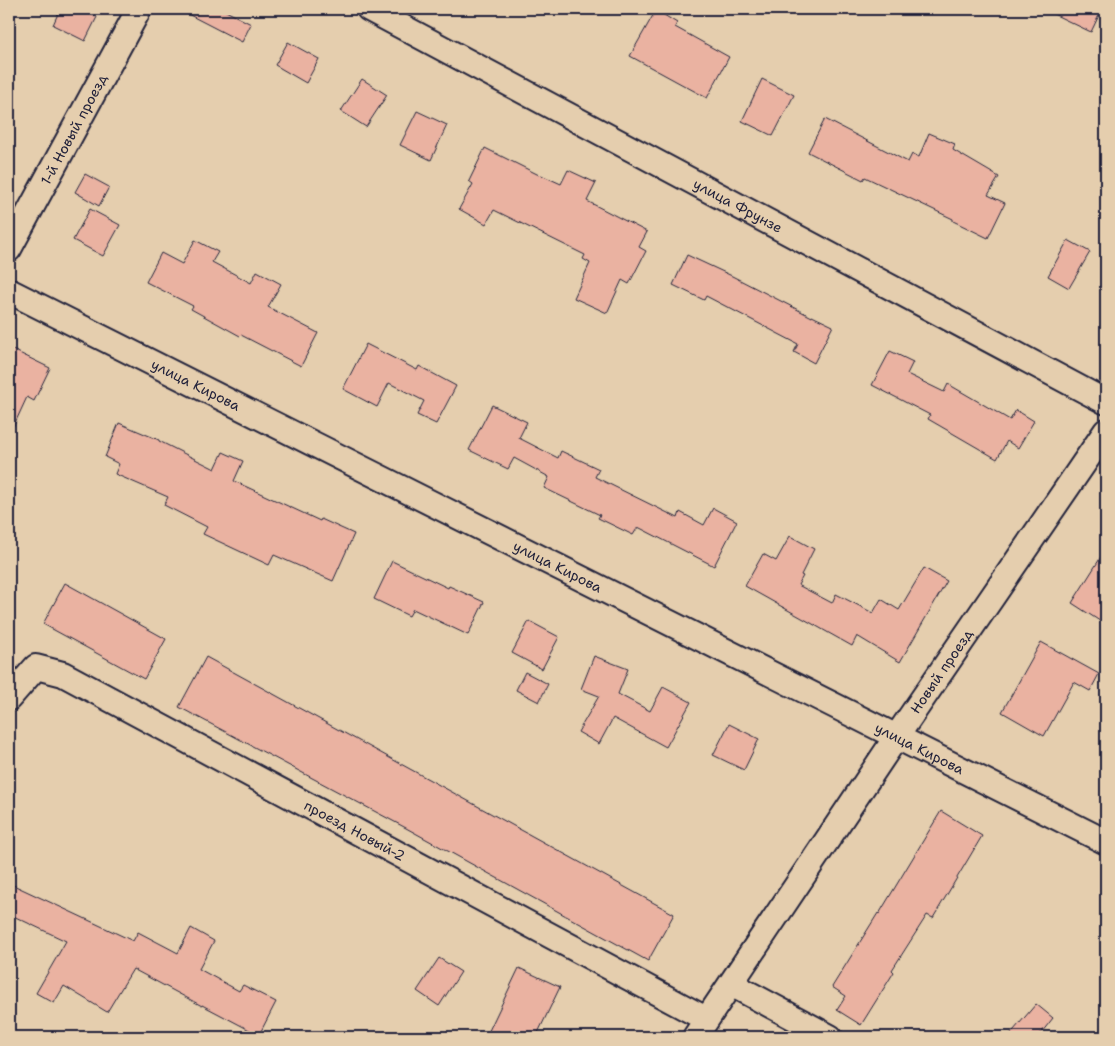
<svg xmlns="http://www.w3.org/2000/svg" width="1115" height="1046" font-family="'Shantell Sans',sans-serif">
	<style>
		.building { fill: #eab2a1; stroke: #22223b }
		.lines { fill: none; stroke-linecap: round; stroke-linejoin: round }
		.minor-casing { stroke: #22223b; stroke-width: 28 }
		.minor { stroke: #e5ceae; stroke-width: 24 }
		.labels { text-anchor: middle; stroke-width: 4; stroke-linejoin: round; paint-order: stroke }
		.street-label { font-size: 14px; fill: #22223b; stroke: #e5ceae }
	</style>
	<rect width="100%" height="100%" fill="#e5ceae"/>
	<filter id="ink" filterUnits="userSpaceOnUse"><feTurbulence type="fractalNoise" baseFrequency=".02" numOctaves="2"/><feDisplacementMap in="SourceGraphic" scale="10" xChannelSelector="R" yChannelSelector="G"/><feConvolveMatrix kernelMatrix="1 2 1 2 8 2 1 2 1" color-interpolation-filters="sRGB"/></filter>
	<g filter="url(#ink)">
		<g class="building">
			<path d="M 60,9 L 81,9 L 97,17 L 85,41 L 53,25 Z"/>
			<path d="M 178,9 L 222,9 L 251,24 L 242,42 Z"/>
			<path d="M 1043,9 L 1102,9 L 1091,32 Z"/>
			<path d="M 656,10 L 677,23 L 675,27 L 729,57 L 707,98 L 630,56 Z"/>
			<path d="M 288,42 L 319,59 L 306,83 L 275,65 Z"/>
			<path d="M 362,79 L 387,95 L 366,127 L 341,111 Z"/>
			<path d="M 762,79 L 794,95 L 773,136 L 742,121 Z"/>
			<path d="M 417,111 L 447,125 L 431,160 L 400,145 Z"/>
			<path d="M 825,119 L 908,162 L 912,154 L 919,157 L 929,133 L 955,144 L 953,150 L 999,177 L 988,195 L 1005,203 L 988,238 L 953,221 L 953,219 L 865,177 L 863,180 L 808,152 Z"/>
			<path d="M 485,148 L 539,175 L 539,174 L 561,184 L 568,170 L 596,183 L 587,201 L 647,232 L 639,247 L 646,251 L 629,284 L 622,280 L 607,313 L 574,298 L 590,263 L 583,259 L 585,255 L 494,210 L 486,224 L 459,209 L 473,184 L 469,181 Z"/>
			<path d="M 85,174 L 109,187 L 99,206 L 75,192 Z"/>
			<path d="M 90,209 L 120,225 L 103,256 L 73,240 Z"/>
			<path d="M 195,240 L 218,252 L 212,262 L 251,283 L 257,271 L 281,284 L 268,307 L 318,333 L 301,366 L 241,335 L 240,336 L 191,309 L 193,306 L 146,282 L 161,253 L 182,264 Z"/>
			<path d="M 1068,240 L 1090,252 L 1069,288 L 1048,276 Z"/>
			<path d="M 687,255 L 732,276 L 812,317 L 812,316 L 833,326 L 814,363 L 794,352 L 798,344 L 706,296 L 704,300 L 673,285 Z"/>
			<path d="M 366,344 L 417,370 L 419,366 L 456,386 L 436,424 L 417,415 L 424,401 L 389,383 L 377,407 L 343,389 Z"/>
			<path d="M 9,348 L 50,368 L 34,401 L 27,397 L 9,436 Z"/>
			<path d="M 890,351 L 913,362 L 907,374 L 944,392 L 948,384 L 1010,420 L 1016,410 L 1034,421 L 1018,448 L 1007,441 L 997,459 L 928,419 L 930,415 L 872,385 Z"/>
			<path d="M 492,405 L 527,422 L 519,438 L 558,458 L 561,451 L 599,469 L 595,477 L 678,518 L 680,512 L 704,525 L 713,508 L 737,521 L 714,566 L 638,527 L 633,535 L 598,518 L 600,515 L 544,488 L 549,477 L 514,458 L 508,469 L 469,450 Z"/>
			<path d="M 119,423 L 159,440 L 159,441 L 215,469 L 223,452 L 243,461 L 234,481 L 320,521 L 321,519 L 354,534 L 333,581 L 274,555 L 269,565 L 203,534 L 207,527 L 164,505 L 168,497 L 115,474 L 119,464 L 105,457 Z"/>
			<path d="M 790,536 L 814,549 L 801,575 L 803,576 L 798,585 L 832,603 L 836,594 L 873,613 L 881,599 L 899,610 L 924,568 L 947,581 L 900,662 L 857,636 L 852,646 L 745,586 L 763,554 L 776,561 Z"/>
			<path d="M 1106,549 L 1106,625 L 1072,603 Z"/>
			<path d="M 392,561 L 448,588 L 449,586 L 484,602 L 468,635 L 413,609 L 409,616 L 374,599 Z"/>
			<path d="M 65,583 L 166,639 L 144,679 L 43,624 Z"/>
			<path d="M 529,621 L 559,637 L 542,669 L 512,653 Z"/>
			<path d="M 1041,642 L 1099,674 L 1090,691 L 1074,682 L 1044,736 L 1002,712 Z"/>
			<path d="M 594,656 L 628,669 L 618,694 L 650,711 L 663,687 L 691,702 L 666,747 L 613,718 L 599,744 L 578,732 L 599,696 L 581,689 Z"/>
			<path d="M 206,657 L 674,914 L 648,961 L 406,828 L 179,707 Z"/>
			<path d="M 525,672 L 548,684 L 539,702 L 516,690 Z"/>
			<path d="M 729,724 L 759,739 L 744,770 L 713,755 Z"/>
			<path d="M 941,811 L 982,836 L 933,918 L 927,915 L 892,970 L 894,972 L 861,1025 L 837,1010 L 846,996 L 832,987 L 878,913 L 879,914 Z"/>
			<path d="M 9,883 L 133,941 L 138,932 L 178,953 L 191,928 L 214,941 L 199,969 L 239,991 L 243,985 L 276,1002 L 259,1035 L 202,1005 L 202,1006 L 133,969 L 107,1012 L 64,986 L 54,1003 L 36,993 L 66,941 L 9,914 Z"/>
			<path d="M 439,958 L 461,972 L 439,1006 L 417,991 Z"/>
			<path d="M 519,968 L 560,987 L 536,1037 L 486,1037 Z"/>
			<path d="M 1036,1004 L 1053,1018 L 1038,1037 L 1008,1037 Z"/>
		</g>
		<g class="lines">
			<defs>
				<g id="minor">
					<path id="s1" d="M 369,9 L 1106,402"/>
					<path id="s2" d="M 9,249 L 139,9"/>
					<path id="s3" d="M 9,291 L 1106,842"/>
					<path id="s4" d="M 9,698 L 36,667 L 63,674 L 706,1019"/>
					<path d="M 731,984 L 830,1037"/>
					<path id="s5" d="M 695,1037 L 897,736 L 1106,431"/>
				</g>
			</defs>
			<use href="#minor" class="minor-casing"/>
			<use href="#minor" class="minor"/>
		</g>
	</g>
	<g class="labels">
		<g class="street-label">
			<text dy="5" stroke="none"><textPath href="#s2" startOffset="136">1-й Новый проезд</textPath></text>
			<text dy="5" stroke="none"><textPath href="#s1" startOffset="418">улица Фрунзе</textPath></text>
			<text dy="5" stroke="none"><textPath href="#s3" startOffset="209">улица Кирова</textPath></text>
			<text dy="5" stroke="none"><textPath href="#s3" startOffset="614">улица Кирова</textPath></text>
			<text dy="5" stroke="none"><textPath href="#s5" startOffset="441">Новый проезд</textPath></text>
			<text dy="5" stroke="none"><textPath href="#s3" startOffset="1019">улица Кирова</textPath></text>
			<text dy="5" stroke="none"><textPath href="#s4" startOffset="400">проезд Новый-2</textPath></text>
		</g>
	</g>
	<rect width="1115" height="1046" fill="none" stroke="#e5ceae" stroke-width="30"/>
	<rect x="15" y="15" width="1085" height="1016" fill="none" stroke="#22223b" stroke-width="2" filter="url(#ink)"/>
</svg>
